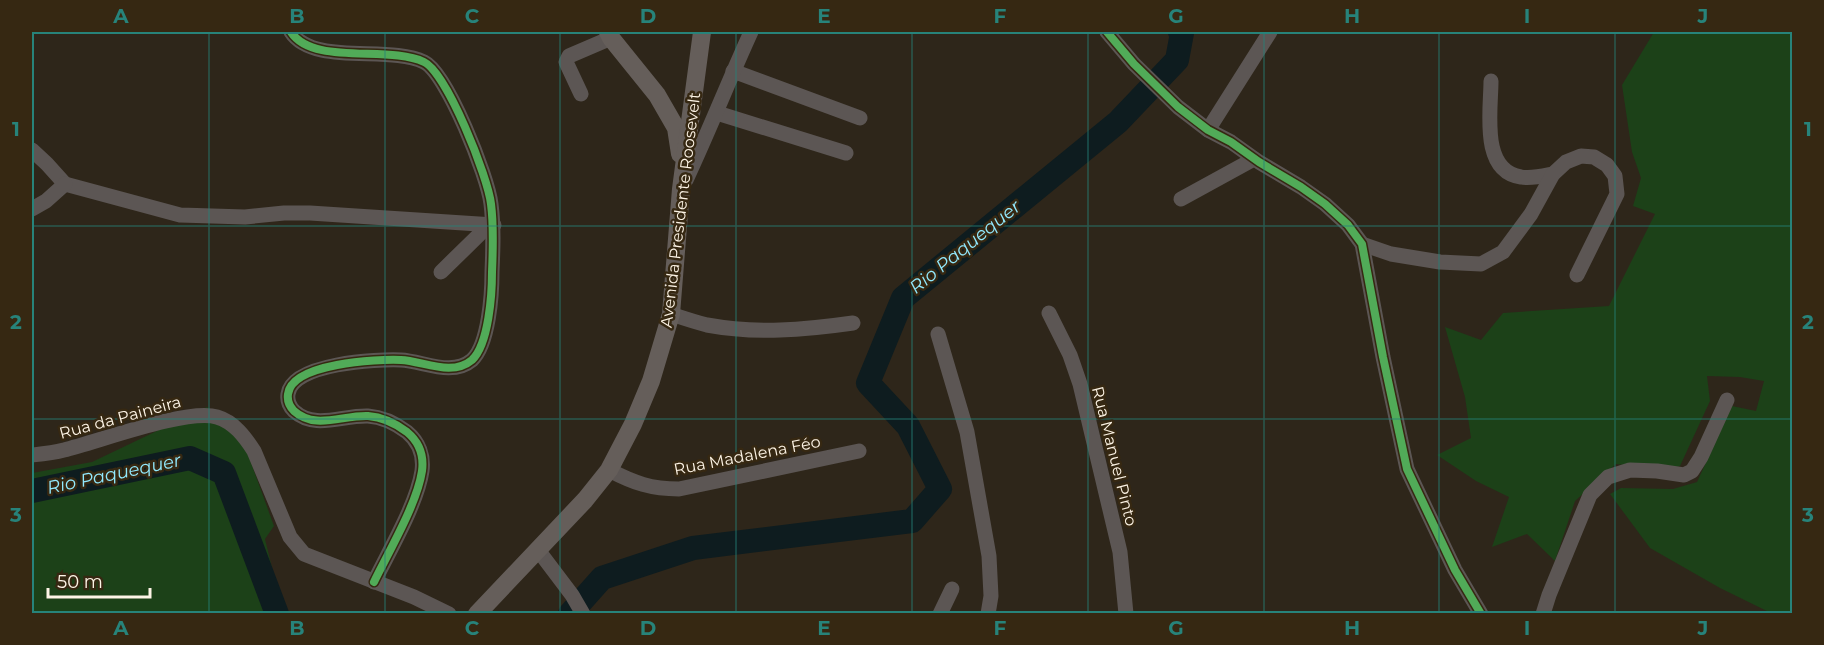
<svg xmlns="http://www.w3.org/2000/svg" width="1824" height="645" font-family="Montserrat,sans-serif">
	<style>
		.green { fill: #1c4118 }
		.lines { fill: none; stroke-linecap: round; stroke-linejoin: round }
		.river { stroke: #0e1c1f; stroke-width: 24 }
		.minor { stroke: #5c5654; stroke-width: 15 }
		.major { stroke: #655e5a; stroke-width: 18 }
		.cycleway-casing { stroke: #362812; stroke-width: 11 }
		.cycleway { stroke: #51ab58; stroke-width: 8 }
		.grid { fill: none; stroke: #27837a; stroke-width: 1.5; stroke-opacity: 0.55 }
		.labels { text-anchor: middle; stroke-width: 5; stroke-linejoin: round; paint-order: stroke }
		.street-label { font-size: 16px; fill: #fdf4e6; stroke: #362812 }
		.water-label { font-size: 18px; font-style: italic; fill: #92eaff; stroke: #362812 }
		.neatline { fill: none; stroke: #27837a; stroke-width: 2 }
		.grid-label { font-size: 20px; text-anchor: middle; font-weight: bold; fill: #27837a }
	</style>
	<rect width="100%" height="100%" fill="#2e261a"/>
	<g class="green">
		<path d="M 1654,32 L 1792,32 L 1792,613 L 1771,613 L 1720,588 L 1650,548 L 1610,494 L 1621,488 L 1673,489 L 1697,482 L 1732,406 L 1756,411 L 1764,381 L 1740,377 L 1707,376 L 1710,401 L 1680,466 L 1667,470 L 1616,464 L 1575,501 L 1555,561 L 1527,534 L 1492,547 L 1509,497 L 1476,481 L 1437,455 L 1471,438 L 1465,397 L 1445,327 L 1481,340 L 1503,313 L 1609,306 L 1655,214 L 1633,206 L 1641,178 L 1632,152 L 1622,85 Z"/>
		<path d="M 207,407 L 238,427 L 274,526 L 265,539 L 283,613 L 32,614 L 32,473 L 92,462 Z"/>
	</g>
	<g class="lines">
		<g class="river">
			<path d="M 32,491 L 190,458 L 224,473 L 277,614"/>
			<path d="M 570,614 L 602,578 L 693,548 L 912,521 L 940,489 L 908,426 L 868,383 L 903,298 L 1118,122 L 1177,60 L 1182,33 L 1180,32"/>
		</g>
		<g class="minor">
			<path d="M 291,32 C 313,66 389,45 424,62 C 447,73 488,177 491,204 C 494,227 493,249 492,272 C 492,293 489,344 472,360 C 452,377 423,361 401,360 C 377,359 292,363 288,394 C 287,401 289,406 294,411 C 315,430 342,415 368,416 C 383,417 395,423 407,432 C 419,442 424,456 422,471 C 417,504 389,551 374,582"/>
			<path d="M 1107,32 L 1134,64 L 1178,107 L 1208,130 L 1231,142 L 1259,162 L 1301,187 L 1325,204 L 1348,225 L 1362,244 L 1383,357 L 1407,469 L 1455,570 L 1481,614"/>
			<path d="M 733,71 L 860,118"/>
			<path d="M 1491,81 C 1491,110 1480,171 1521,177 C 1531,179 1543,176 1553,174"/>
			<path d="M 581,94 L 566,62 L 569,56 L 611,38"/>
			<path d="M 717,113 L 846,153"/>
			<path d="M 1208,130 L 1270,32"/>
			<path d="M 32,150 L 47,164 L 65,184"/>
			<path d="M 686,180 C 709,131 729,80 751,32"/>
			<path d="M 65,184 L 180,215 L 245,217 L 284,213 L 310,213 L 494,225"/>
			<path d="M 1181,199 L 1254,159"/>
			<path d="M 32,209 L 46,201 L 65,184"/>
			<path d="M 1362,244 L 1391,254 L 1440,262 L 1481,264 L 1503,252 L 1531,214 L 1553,174 L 1566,162 L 1581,156 L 1594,157 L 1607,165 L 1615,176 L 1617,194 L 1577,275"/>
			<path d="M 441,272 L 489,225"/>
			<path d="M 1049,313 L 1070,355 L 1080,384 L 1120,552 L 1126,614"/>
			<path d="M 671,314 C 683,318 695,322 707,325 C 756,334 804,330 853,323"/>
			<path d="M 938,334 L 967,432 L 989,556 L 991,596 L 988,614"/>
			<path d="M 32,455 C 42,454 53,453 64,450 C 98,442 187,408 217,417 C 234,422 245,437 254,451 L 290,537 L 304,554 L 414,597 L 449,614"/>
			<path d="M 609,470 C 634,483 651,489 679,489 L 859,451"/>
			<path d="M 538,550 L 572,595 L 583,614"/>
			<path d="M 940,614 L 952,589"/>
			<path d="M 1543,614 L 1549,595 L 1590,495 L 1608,477 L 1630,470 L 1657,471 L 1684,475 L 1692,471 L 1701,457 L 1727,400"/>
		</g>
		<g class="major">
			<path d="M 608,32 L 611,38 L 657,95 L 676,128 L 680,154"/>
			<path d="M 477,614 L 585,500 L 609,470 L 633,424 L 651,381 L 671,314 L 681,189 L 702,32"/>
		</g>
		<defs>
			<g id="cycleway">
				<path d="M 291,32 C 313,66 389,45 424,62 C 447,73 488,177 491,204 C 494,227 493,249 492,272 C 492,293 489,344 472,360 C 452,377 423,361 401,360 C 377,359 292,363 288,394 C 287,401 289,406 294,411 C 315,430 342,415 368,416 C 383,417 395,423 407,432 C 419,442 424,456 422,471 C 417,504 389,551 374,582"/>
				<path d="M 1107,32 L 1134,64 L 1178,107 L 1208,130 L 1231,142 L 1259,162 L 1301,187 L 1325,204 L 1348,225 L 1362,244 L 1383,357 L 1407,469 L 1455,570 L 1481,614"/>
			</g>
		</defs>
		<use href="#cycleway" class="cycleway-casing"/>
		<use href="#cycleway" class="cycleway"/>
	</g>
	<path class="grid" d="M 209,32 L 209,614M 385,32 L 385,614M 560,32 L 560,614M 736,32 L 736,614M 912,32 L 912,614M 1088,32 L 1088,614M 1264,32 L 1264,614M 1439,32 L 1439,614M 1615,32 L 1615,614M 32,226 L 1792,226M 32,419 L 1792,419"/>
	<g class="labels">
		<g class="street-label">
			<text transform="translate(680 210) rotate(-83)" y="6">Avenida Presidente Roosevelt</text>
			<text transform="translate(120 417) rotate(-15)" y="6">Rua da Paineira</text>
			<text transform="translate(747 455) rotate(-11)" y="6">Rua Madalena Féo</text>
			<text transform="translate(1115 456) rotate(76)" y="6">Rua Manuel Pinto</text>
		</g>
		<g class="water-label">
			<text transform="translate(965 247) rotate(-39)" y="6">Rio Paquequer</text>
			<text transform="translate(114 474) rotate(-12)" y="6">Rio Paquequer</text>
		</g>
	</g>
	<rect width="1824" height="645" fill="none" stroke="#362812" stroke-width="66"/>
	<path d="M48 588v9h102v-9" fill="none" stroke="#fdf4e6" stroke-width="3"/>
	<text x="57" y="588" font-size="18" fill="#fdf4e6" stroke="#362812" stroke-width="4.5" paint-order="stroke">50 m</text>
	<rect x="33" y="33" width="1758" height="579" class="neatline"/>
	<g class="grid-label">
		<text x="121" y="23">A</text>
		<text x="297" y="23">B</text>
		<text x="472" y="23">C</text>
		<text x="648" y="23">D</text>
		<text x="824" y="23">E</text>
		<text x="1000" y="23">F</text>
		<text x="1176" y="23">G</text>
		<text x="1352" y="23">H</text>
		<text x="1527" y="23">I</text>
		<text x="1703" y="23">J</text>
		<text x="16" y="136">1</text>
		<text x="1808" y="136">1</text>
		<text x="16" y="329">2</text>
		<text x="1808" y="329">2</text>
		<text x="16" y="522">3</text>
		<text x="1808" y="522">3</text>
		<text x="121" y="635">A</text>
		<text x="297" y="635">B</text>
		<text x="472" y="635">C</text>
		<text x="648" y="635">D</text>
		<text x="824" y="635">E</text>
		<text x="1000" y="635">F</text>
		<text x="1176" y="635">G</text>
		<text x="1352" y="635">H</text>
		<text x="1527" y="635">I</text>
		<text x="1703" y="635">J</text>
	</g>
</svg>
